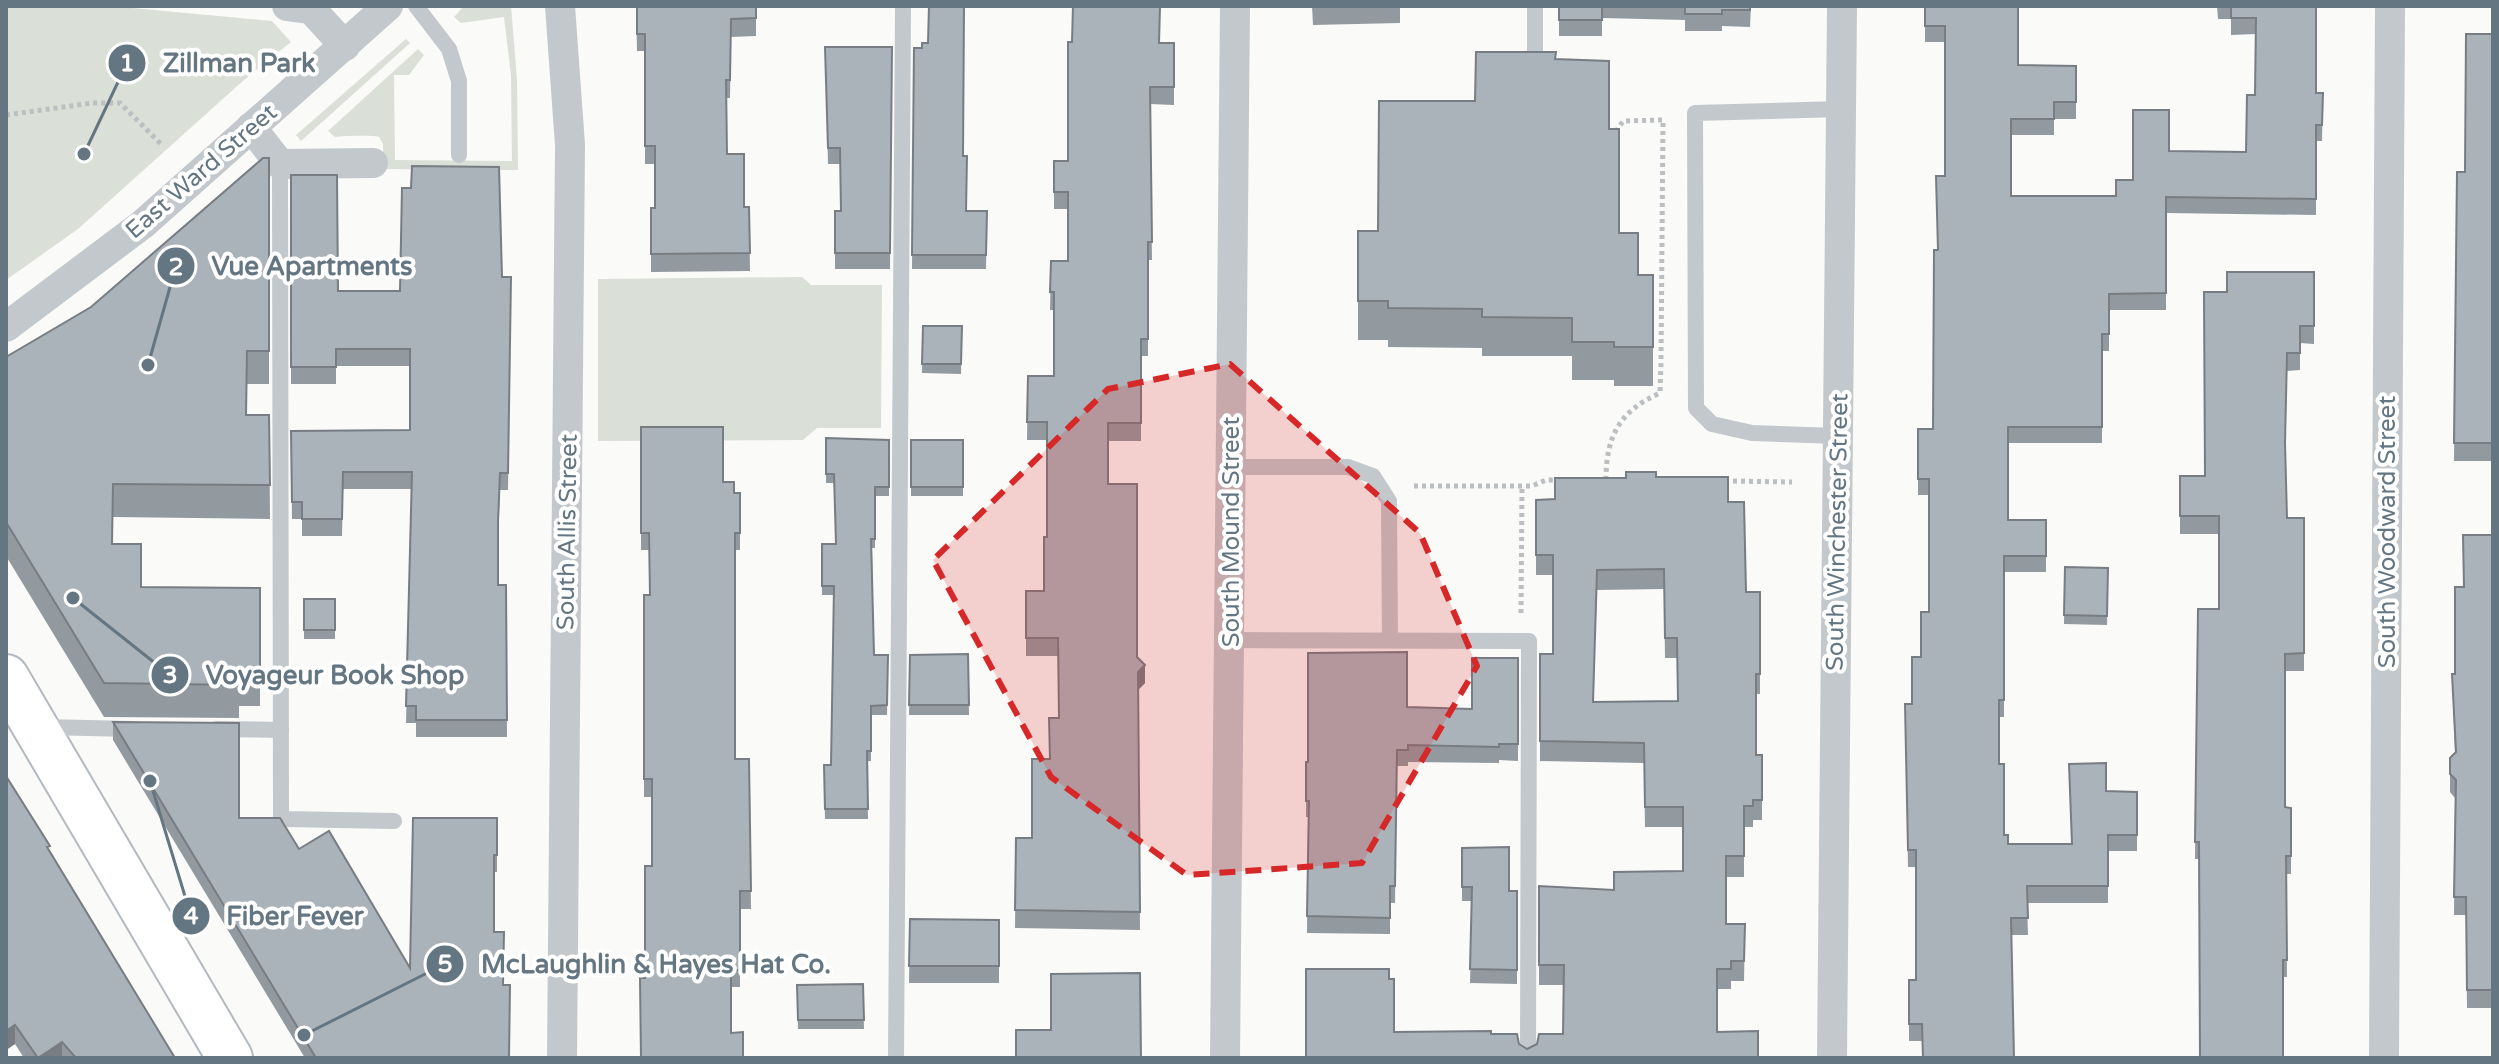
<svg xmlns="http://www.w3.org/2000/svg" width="2499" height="1064" font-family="'Varela Round',sans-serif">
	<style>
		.green { fill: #dadfd7 }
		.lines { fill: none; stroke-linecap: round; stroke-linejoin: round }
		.secondary-casing { stroke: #b3babf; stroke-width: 48 }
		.path { stroke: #bbbfc2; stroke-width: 5; stroke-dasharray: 4 4; stroke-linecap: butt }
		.service { stroke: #c3c8cc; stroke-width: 16 }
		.minor { stroke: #c3c8cc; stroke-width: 30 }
		.secondary { stroke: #fff; stroke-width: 44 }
		.wall { fill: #929a9f; fill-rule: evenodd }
		.shaded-wall { fill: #777d82 }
		.building { fill: #aab3b9; stroke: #777d82; stroke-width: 2; fill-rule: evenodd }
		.marked { fill: #d62828; fill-opacity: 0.2; stroke: #d62828; stroke-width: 6; stroke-dasharray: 16 10; stroke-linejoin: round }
		.labels { text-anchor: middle; stroke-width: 8; stroke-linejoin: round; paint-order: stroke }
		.street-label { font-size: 24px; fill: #657683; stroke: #fff }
		.leader { fill: none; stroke: #657683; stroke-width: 3 }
		.callout-dot { fill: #657683; stroke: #fff; stroke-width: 3 }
		.mark-label { font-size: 24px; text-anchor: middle; font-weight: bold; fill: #fff }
		.callout-label { font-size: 26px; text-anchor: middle; font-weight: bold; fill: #657683; stroke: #fff; stroke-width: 8; stroke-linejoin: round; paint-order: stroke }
	</style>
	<rect width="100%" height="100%" fill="#fafaf8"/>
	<g class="green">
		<path d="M 6,6 L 111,6 L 272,21 L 291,42 L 244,80 L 78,229 L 6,280 Z"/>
		<path d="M 464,6 L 511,6 L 517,79 L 518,170 L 383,169 L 383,144 L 379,137 C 370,135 344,136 335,137 L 328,131 L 418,49 L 424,55 L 409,75 L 394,75 L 395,160 L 512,161 L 511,75 L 504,17 L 461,23 L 454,17 Z"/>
		<path d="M 406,39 L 410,43 L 301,141 L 296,135 Z"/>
		<path d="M 802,277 L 811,285 L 882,285 L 881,428 L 817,428 L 803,440 L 598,441 L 598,279 Z"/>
	</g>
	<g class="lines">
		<defs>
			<path id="secondary" d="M 6,677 L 230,1058"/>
		</defs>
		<use href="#secondary" class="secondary-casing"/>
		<g class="path">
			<path d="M 6,115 L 92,103 L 120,103 L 161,144"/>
			<path d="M 1606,480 C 1606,437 1619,411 1660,393 L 1661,363 L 1663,120 L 1623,121 L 1615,133"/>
			<path d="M 1725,481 L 1792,482"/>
			<path d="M 1414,486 L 1532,486 L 1546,480 L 1559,480"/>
			<path d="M 1521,613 L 1522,486"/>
		</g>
		<g class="service">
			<path d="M 416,6 L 449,49 L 459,81 L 459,155"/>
			<path d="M 1535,6 L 1535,74"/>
			<path d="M 280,164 L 281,819 L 394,821"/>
			<path d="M 1838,436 L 1752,433 L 1712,424 L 1696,408 L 1695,113 L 1841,109"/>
			<path d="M 1232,467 L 1348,467 L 1373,476 L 1389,501 L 1390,640"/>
			<path d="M 1231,640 L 1529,641 L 1528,1058"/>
			<path d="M 41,727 L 133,729"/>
			<path d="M 217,729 L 281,730"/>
			<path d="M 896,1058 L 903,6"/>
		</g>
		<g class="minor">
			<path d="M 287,6 L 311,9 L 345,46"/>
			<path d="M 560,6 L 570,145 L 562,1058"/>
			<path d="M 251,127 L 280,164 L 373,163"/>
			<path d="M 6,327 L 143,224 L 388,6"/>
			<path d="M 1225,1058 L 1235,6"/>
			<path d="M 1832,1058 L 1842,6"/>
			<path d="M 2384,1058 L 2390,6"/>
		</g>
		<use href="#secondary" class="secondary"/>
	</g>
	<g class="wall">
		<path d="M 636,6 L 756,6 L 756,36 L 731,37 L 730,98 L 726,98 L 727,154 L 744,207 L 749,207 L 750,271 L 651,272 L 651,208 L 655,208 L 655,164 L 645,164 L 645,51 L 637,51 Z"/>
		<path d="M 1312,6 L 1400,6 L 1400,23 L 1313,25 Z"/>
		<path d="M 1559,6 L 1751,6 L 1750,27 L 1722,26 L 1722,31 L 1685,31 L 1685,20 L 1602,18 L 1602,36 L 1559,36 Z"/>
		<path d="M 1925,6 L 2018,65 L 2076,66 L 2076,119 L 2054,119 L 2054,135 L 2011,135 L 2011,196 L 2116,196 L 2133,180 L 2169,151 L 2246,152 L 2255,95 L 2256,34 L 2231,35 L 2231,19 L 2218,19 L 2217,6 L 2316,6 L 2316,93 L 2323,93 L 2322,141 L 2316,141 L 2316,215 L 2166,213 L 2166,310 L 2109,310 L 2109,351 L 2102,351 L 2102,443 L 2008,443 L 2008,520 L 2046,520 L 2046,572 L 2004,572 L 2004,717 L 1999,717 L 1999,764 L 2004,835 L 2008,844 L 2072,844 L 2069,764 L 2106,791 L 2137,792 L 2137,851 L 2108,851 L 2108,903 L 2027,903 L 2028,935 L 2011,935 L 1922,1041 L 1909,1041 L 1909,980 L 1916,980 L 1916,867 L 1908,867 L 1905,704 L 1912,704 L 1929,612 L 1929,495 L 1918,495 L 1918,429 L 1933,429 L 1938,250 L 1945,176 L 1945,42 L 1925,42 Z"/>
		<path d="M 2493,34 L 2493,461 L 2454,461 L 2457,172 L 2465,172 Z"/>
		<path d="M 1159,43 L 1174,43 L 1174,105 L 1150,104 L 1152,260 L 1148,260 L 1148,356 L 1141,356 L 1141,441 L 1108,441 L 1108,484 L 1137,657 L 1145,683 L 1138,690 L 1140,930 L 1015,928 L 1016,838 L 1032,838 L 1059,718 L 1058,656 L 1026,656 L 1026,591 L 1044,591 L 1047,537 L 1047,440 L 1027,440 L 1028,376 L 1054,376 L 1054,310 L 1050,310 L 1051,261 L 1068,261 L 1068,209 L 1054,209 L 1054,161 L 1068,161 Z"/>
		<path d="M 825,47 L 892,47 L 890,269 L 835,269 L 835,211 L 841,211 L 840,164 L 828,164 Z"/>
		<path d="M 914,48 L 963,156 L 966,211 L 987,211 L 986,269 L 912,269 Z"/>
		<path d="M 1555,59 L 1609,129 L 1619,233 L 1638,275 L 1653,275 L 1653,386 L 1614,386 L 1614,380 L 1572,380 L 1572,356 L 1482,356 L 1482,348 L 1388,347 L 1388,340 L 1358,340 L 1358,231 L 1378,231 L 1475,101 Z"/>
		<path d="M 269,158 L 269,384 L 247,384 L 246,415 L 269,415 L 270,519 L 113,517 L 113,544 L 141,587 L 260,588 L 260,706 L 239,706 L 239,718 L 104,717 L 6,556 L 6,357 L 91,307 Z"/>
		<path d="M 291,175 L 338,291 L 400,291 L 502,277 L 511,277 L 508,490 L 500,490 L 498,539 L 498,585 L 506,585 L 507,737 L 416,737 L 416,723 L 406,723 L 412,489 L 343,489 L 342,536 L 302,536 L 302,519 L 292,519 L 291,431 L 410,430 L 410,366 L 336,366 L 336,384 L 291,384 Z"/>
		<path d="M 2314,272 L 2314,344 L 2300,343 L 2300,370 L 2287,371 L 2285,452 L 2287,518 L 2304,518 L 2304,671 L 2285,671 L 2285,807 L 2291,808 L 2291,874 L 2286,874 L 2287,977 L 2283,977 L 2199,859 L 2195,859 L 2198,609 L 2219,609 L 2219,534 L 2180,534 L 2180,476 L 2205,476 L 2227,292 Z"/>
		<path d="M 923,326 L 962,326 L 961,374 L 922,373 Z"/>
		<path d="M 641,427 L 723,482 L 734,493 L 740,493 L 740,550 L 735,550 L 735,759 L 749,759 L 751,909 L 740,909 L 740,987 L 731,987 L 731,1033 L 743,1058 L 645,978 L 652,866 L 652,797 L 644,797 L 644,595 L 650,595 L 649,550 L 641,550 Z"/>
		<path d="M 826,438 L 889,440 L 889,496 L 875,496 L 875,548 L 872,548 L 874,655 L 888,655 L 887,715 L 871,715 L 871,761 L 867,761 L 868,819 L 825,819 L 824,765 L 831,765 L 834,595 L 822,595 L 822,544 L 836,544 L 834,483 L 826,483 Z"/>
		<rect x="911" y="440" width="52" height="56"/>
		<path d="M 1656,477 L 1728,502 L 1746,592 L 1760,592 L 1760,694 L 1756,694 L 1756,755 L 1762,755 L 1762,820 L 1753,820 L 1753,827 L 1744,827 L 1744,877 L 1726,877 L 1726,924 L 1745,924 L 1744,981 L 1731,981 L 1731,989 L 1717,989 L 1717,1032 L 1758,1058 L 1306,1058 L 1389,979 L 1394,1032 L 1491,1034 L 1519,1044 L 1527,1049 L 1563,1034 L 1563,985 L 1539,985 L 1539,886 L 1614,890 L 1683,871 L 1683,827 L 1645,827 L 1644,763 L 1540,761 L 1540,654 L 1553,654 L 1553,575 L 1536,575 L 1536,500 L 1555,499 L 1626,478 ZM 1664,589 L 1665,658 L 1677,658 L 1678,701 L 1593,702 L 1597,590 Z"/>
		<path d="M 2493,535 L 2493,1008 L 2467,1008 L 2466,915 L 2454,915 L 2455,798 L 2450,792 L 2450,758 L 2455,753 L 2452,674 L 2455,674 L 2464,587 Z"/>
		<path d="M 2065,567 L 2108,568 L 2107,625 L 2064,624 Z"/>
		<rect x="304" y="599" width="31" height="40"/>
		<path d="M 968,654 L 969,715 L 909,715 L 910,655 Z"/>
		<path d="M 1518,658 L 1518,761 L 1499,760 L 1499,763 L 1408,762 L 1408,766 L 1397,766 L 1395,903 L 1390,903 L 1390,934 L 1307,933 L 1308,817 L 1306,817 L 1306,762 L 1407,707 L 1472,709 Z"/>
		<path d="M 113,722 L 239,818 L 299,849 L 410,968 L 497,818 L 497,872 L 494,872 L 494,932 L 503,985 L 509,1058 L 305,1058 L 113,740 Z"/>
		<path d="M 1462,848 L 1509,891 L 1517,891 L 1517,984 L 1470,983 L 1472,901 L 1462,901 Z"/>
		<path d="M 50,851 L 175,1058 L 24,1058 L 15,1044 L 6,1050 Z"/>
		<path d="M 910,919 L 999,920 L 999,983 L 909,983 Z"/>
		<path d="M 863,984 L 864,1029 L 798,1029 L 797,985 Z"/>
	</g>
	<g class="shaded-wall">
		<path d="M 1145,665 L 1145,683 L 1138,690 L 1138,672 Z"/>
		<path d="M 15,1025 L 15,1044 L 6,1050 L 6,1031 Z"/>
		<path d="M 62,1042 L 62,1058 L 38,1058 Z"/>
	</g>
	<g class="building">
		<path d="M 637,6 L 756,6 L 756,18 L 731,19 L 730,80 L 726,80 L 727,154 L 744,154 L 744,207 L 749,207 L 750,253 L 651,254 L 651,208 L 655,208 L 655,146 L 645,146 L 645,34 L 637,34 Z"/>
		<path d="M 929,6 L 964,6 L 963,156 L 967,156 L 966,211 L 987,211 L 986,255 L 912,255 L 914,48 L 922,48 L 922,43 L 928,43 Z"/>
		<path d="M 1073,6 L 1160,6 L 1159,43 L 1174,43 L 1174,87 L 1150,87 L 1152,242 L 1148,242 L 1148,339 L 1141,339 L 1141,423 L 1108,423 L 1108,484 L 1137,484 L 1137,657 L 1145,665 L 1138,672 L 1140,912 L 1015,910 L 1016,838 L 1032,838 L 1032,759 L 1050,759 L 1049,718 L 1059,718 L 1058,638 L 1026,638 L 1026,591 L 1044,591 L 1044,537 L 1047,537 L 1047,422 L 1027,422 L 1028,376 L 1054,376 L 1054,292 L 1050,292 L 1051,261 L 1068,261 L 1068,192 L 1054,192 L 1054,161 L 1068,161 L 1068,42 L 1072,42 Z"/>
		<path d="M 1313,6 L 1372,6 L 1313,7 Z"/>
		<rect x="1559" y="6" width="43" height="14"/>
		<path d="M 1685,6 L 1750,6 L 1750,10 L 1722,10 L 1722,14 L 1685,14 Z"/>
		<path d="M 1925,6 L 2018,6 L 2018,65 L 2076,66 L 2076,102 L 2054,102 L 2054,119 L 2011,119 L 2011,196 L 2116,196 L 2116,180 L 2133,180 L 2133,110 L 2169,110 L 2169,151 L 2246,152 L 2247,95 L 2255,95 L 2256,18 L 2231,18 L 2231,6 L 2316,6 L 2316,93 L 2323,93 L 2322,125 L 2316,125 L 2316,199 L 2166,197 L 2166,293 L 2109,294 L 2109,334 L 2102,334 L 2102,427 L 2008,427 L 2008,520 L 2046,520 L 2046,556 L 2004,556 L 2004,700 L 1999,700 L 1999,764 L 2004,764 L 2004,835 L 2008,835 L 2008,844 L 2072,844 L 2069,764 L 2106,763 L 2106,791 L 2137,792 L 2137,835 L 2108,835 L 2108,886 L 2027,886 L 2028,918 L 2011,918 L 2014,1058 L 1923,1058 L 1922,1024 L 1909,1024 L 1909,980 L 1916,980 L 1916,850 L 1908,850 L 1905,704 L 1912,704 L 1912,657 L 1921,657 L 1921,612 L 1929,612 L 1929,479 L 1918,479 L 1918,429 L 1933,429 L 1934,250 L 1938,250 L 1936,176 L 1945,176 L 1945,26 L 1925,26 Z"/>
		<path d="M 2466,34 L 2493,34 L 2493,443 L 2454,443 L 2457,172 L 2465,172 Z"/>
		<path d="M 825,47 L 892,47 L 890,253 L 835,253 L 835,211 L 841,211 L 840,148 L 828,148 Z"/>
		<path d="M 1476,52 L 1556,52 L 1555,59 L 1609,61 L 1609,129 L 1619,129 L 1619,233 L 1638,233 L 1638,275 L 1653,275 L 1653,347 L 1614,347 L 1614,342 L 1572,342 L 1572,318 L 1482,317 L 1482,309 L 1388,308 L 1388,301 L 1358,301 L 1358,231 L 1378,231 L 1379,101 L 1475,101 Z"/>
		<path d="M 263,158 L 269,158 L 269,351 L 247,351 L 246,415 L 269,415 L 270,485 L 113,484 L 112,544 L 141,544 L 141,587 L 260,588 L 260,672 L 239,672 L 239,685 L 104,683 L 6,522 L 6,357 L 91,307 Z"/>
		<path d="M 412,166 L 499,167 L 502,277 L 511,277 L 508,473 L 500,473 L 498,522 L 498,585 L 506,585 L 507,720 L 416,720 L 416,706 L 406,706 L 412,472 L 343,472 L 342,519 L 302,519 L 302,502 L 292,502 L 291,431 L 410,430 L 410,349 L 336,349 L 336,367 L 291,367 L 291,175 L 337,175 L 338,291 L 400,291 L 402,188 L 411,188 Z"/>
		<path d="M 2227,272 L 2314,272 L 2314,326 L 2300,326 L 2300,353 L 2287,353 L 2285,443 L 2287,518 L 2304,518 L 2304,653 L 2285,654 L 2285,807 L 2291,808 L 2291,856 L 2286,856 L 2287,960 L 2283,960 L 2283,1058 L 2200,1058 L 2199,842 L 2195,842 L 2198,609 L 2219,609 L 2219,516 L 2180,516 L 2180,476 L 2205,476 L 2204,292 L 2227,292 Z"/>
		<path d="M 923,326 L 962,326 L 961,364 L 922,364 Z"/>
		<path d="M 641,427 L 723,427 L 723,482 L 734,482 L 734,493 L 740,493 L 740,533 L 735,533 L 735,759 L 749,759 L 751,891 L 740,891 L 740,970 L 731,970 L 731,1033 L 743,1032 L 743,1058 L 641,1058 L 640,978 L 645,978 L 645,866 L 652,866 L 652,779 L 644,779 L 644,595 L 650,595 L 649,533 L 641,533 Z"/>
		<path d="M 826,438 L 889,440 L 889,487 L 875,487 L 875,539 L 871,539 L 874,655 L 888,655 L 887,705 L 871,706 L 871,751 L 867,751 L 868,809 L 825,809 L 824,765 L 831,765 L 834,586 L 822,586 L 822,544 L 836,544 L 834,474 L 826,474 Z"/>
		<rect x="911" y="440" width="52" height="47"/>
		<path d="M 1626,472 L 1656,472 L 1656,477 L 1728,477 L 1728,502 L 1744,502 L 1746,592 L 1760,592 L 1760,674 L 1756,674 L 1756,755 L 1762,755 L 1762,800 L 1753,800 L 1753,806 L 1744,806 L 1744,856 L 1726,856 L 1726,924 L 1745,924 L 1744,961 L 1731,961 L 1731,969 L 1717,969 L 1717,1032 L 1758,1031 L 1758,1058 L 1306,1058 L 1306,969 L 1389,969 L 1389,979 L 1394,979 L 1394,1032 L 1491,1031 L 1491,1034 L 1517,1034 L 1519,1044 L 1527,1049 L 1537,1044 L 1539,1034 L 1563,1034 L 1564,965 L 1539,965 L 1539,886 L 1614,890 L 1614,872 L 1683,871 L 1683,807 L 1645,807 L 1644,743 L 1540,741 L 1540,654 L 1553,654 L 1553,555 L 1536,555 L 1536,500 L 1555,499 L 1555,478 L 1626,478 ZM 1664,569 L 1665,638 L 1677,638 L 1678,701 L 1593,702 L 1597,570 Z"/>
		<path d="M 2463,535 L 2493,535 L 2493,990 L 2467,990 L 2466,897 L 2454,897 L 2456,780 L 2450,774 L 2450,758 L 2456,752 L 2452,674 L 2455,674 L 2455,587 L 2464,587 Z"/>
		<path d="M 2065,567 L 2108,568 L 2107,616 L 2064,615 Z"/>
		<rect x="304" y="599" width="31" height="31"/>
		<path d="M 1407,652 L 1407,707 L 1472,709 L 1472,658 L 1518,658 L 1518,744 L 1499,744 L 1499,747 L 1408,745 L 1408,750 L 1397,750 L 1395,886 L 1390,886 L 1390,918 L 1307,916 L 1309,801 L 1306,801 L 1306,762 L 1308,762 L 1308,653 Z"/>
		<path d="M 968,654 L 969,705 L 909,705 L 910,655 Z"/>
		<path d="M 113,722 L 239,723 L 239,818 L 280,818 L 299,849 L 329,831 L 410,968 L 413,818 L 497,818 L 497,855 L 494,855 L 494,932 L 504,932 L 503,985 L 510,985 L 509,1058 L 316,1058 Z"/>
		<path d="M 6,776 L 50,846 L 47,847 L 175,1058 L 76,1058 L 62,1042 L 38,1058 L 15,1025 L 6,1031 Z"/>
		<path d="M 1509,847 L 1509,891 L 1517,891 L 1517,970 L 1470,969 L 1472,887 L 1462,887 L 1462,848 Z"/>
		<path d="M 910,919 L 999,920 L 999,966 L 909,966 Z"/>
		<path d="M 1140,973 L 1141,1058 L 1016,1058 L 1016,1030 L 1051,1030 L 1051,974 Z"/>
		<path d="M 863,984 L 864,1020 L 798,1020 L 797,985 Z"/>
	</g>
	<path class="marked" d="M 1230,364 L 1420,533 L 1477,666 L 1362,863 L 1187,875 L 1051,777 L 933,560 L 1108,389 Z"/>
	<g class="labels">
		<g class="street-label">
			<text transform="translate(201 171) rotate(-41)" y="8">East Ward Street</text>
			<text transform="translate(567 532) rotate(-89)" y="8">South Allis Street</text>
			<text transform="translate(1231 532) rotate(-90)" y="8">South Mound Street</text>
			<text transform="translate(1837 532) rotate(-89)" y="8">South Winchester Street</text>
			<text transform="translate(2387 532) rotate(-90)" y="8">South Woodward Street</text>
		</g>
	</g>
	<path class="leader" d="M84 154L127 63M148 365L176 266M73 598L170 675M150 781L191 916M304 1035L445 964"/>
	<g class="callout-dot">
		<circle cx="84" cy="154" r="8"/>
		<circle cx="148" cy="365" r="8"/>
		<circle cx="73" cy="598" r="8"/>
		<circle cx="150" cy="781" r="8"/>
		<circle cx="304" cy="1035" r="8"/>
		<circle cx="127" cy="63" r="20"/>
		<circle cx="176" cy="266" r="20"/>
		<circle cx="170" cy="675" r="20"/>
		<circle cx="191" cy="916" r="20"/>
		<circle cx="445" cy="964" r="20"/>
	</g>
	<g class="mark-label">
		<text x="127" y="71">1</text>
		<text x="176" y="275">2</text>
		<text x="170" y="683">3</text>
		<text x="191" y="924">4</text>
		<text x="445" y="972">5</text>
	</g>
	<g class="callout-label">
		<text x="239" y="72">Zillman Park</text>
		<text x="312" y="275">Vue Apartments</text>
		<text x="335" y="684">Voyageur Book Shop</text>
		<text x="295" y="925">Fiber Fever</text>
		<text x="656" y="973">McLaughlin &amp; Hayes Hat Co.</text>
	</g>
	<rect width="2499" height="1064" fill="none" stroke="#657683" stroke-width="16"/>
</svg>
